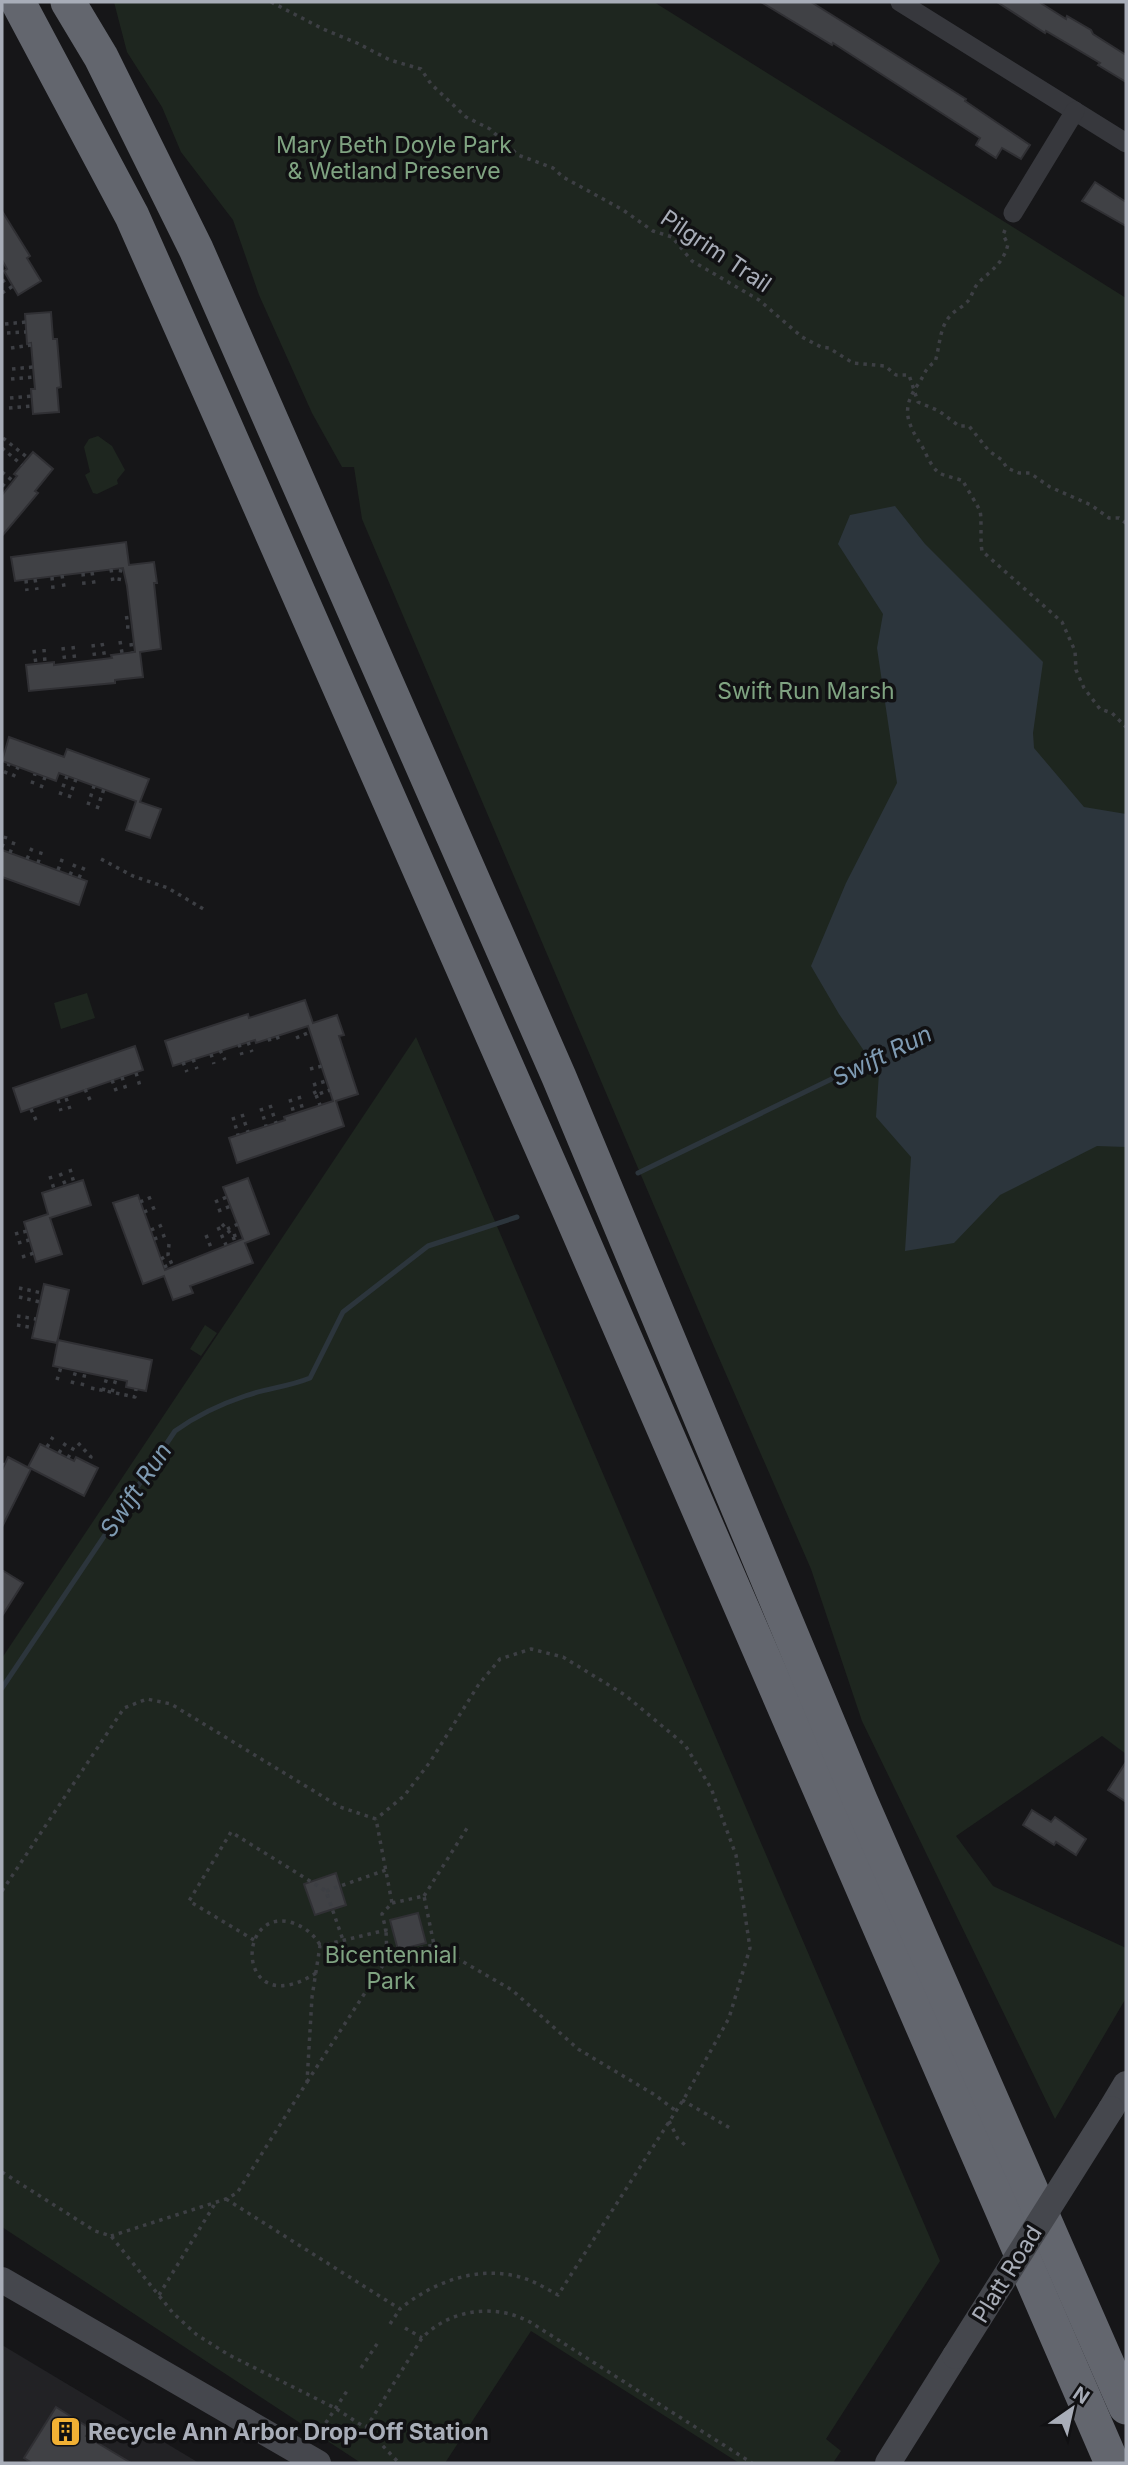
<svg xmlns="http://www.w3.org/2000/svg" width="1128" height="2465" font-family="Inter,sans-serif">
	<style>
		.built { fill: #222225 }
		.green { fill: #1e261f }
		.water { fill: #2c353c }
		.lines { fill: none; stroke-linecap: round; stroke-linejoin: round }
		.stream { stroke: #2c353c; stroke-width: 5 }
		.building { fill: #404145; stroke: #303034; stroke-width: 2 }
		.path { stroke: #3d3f44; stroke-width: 3.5; stroke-dasharray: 3.5 5; stroke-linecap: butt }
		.minor { stroke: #37383d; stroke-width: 19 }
		.secondary { stroke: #45474d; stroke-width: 26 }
		.motorway { stroke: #63666e; stroke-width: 35 }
		.secondary-bridge { stroke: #45474d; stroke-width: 26 }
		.labels { text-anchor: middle; stroke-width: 7; stroke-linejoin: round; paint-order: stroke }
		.park-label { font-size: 23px; fill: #7fa381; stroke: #111113 }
		.street-label { font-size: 23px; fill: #a8adb8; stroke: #111113 }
		.poi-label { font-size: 23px; font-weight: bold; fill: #a8adb8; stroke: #111113; text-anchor: start }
		.water-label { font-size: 24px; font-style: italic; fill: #7f9bb3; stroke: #111113 }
	</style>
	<rect width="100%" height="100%" fill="#161618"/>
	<path class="built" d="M 2,2345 L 199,2463 L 2,2463 Z"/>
	<g class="green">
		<path d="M 114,2 L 654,2 L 1126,298 L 1126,1754 L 1102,1736 L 956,1836 L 993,1886 L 1126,1948 L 1126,1998 L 1055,2119 L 862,1721 L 811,1569 L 709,1335 L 362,519 L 354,467 L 342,467 L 312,413 L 259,295 L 233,220 L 181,152 L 162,107 L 127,52 Z"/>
		<path d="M 98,436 L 112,446 L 125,470 L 117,480 L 118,484 L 97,494 L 93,493 L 85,475 L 90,472 L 84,447 L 89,439 Z"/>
		<path d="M 87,993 L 95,1018 L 61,1029 L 54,1003 Z"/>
		<path d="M 416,1037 L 940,2261 L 826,2439 L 841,2451 L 833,2463 L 739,2463 L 531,2331 L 445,2463 L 361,2463 L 2,2227 L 2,1658 Z"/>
		<path d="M 205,1325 L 217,1333 L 201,1356 L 190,1349 Z"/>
	</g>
	<path class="water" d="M 895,506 L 925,544 L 1043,662 L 1033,733 L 1034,748 L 1084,807 L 1126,814 L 1126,1147 L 1097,1146 L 1000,1195 L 954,1243 L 905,1251 L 911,1157 L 876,1117 L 879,1073 L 839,1014 L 811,966 L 846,883 L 897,783 L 877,648 L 883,614 L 838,544 L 850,515 Z"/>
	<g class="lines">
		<g class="stream">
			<path d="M 638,1173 L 875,1058"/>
			<path d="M 2,1688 L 175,1431 C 196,1416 221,1404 245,1396 C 267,1388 288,1387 310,1378 L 343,1312 L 428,1246 L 517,1217"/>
		</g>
	</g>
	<g class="building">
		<path d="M 761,2 L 811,2 L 966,99 L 965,101 L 1030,145 L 1021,159 L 1002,148 L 996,158 L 976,145 L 980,138 L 833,43 L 832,45 Z"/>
		<path d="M 997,2 L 1039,2 L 1066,19 L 1067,16 L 1091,30 L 1093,34 L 1126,55 L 1126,82 L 1098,65 L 1100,63 L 1046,31 L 1045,33 Z"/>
		<path d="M 1095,182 L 1126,202 L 1126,226 L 1082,201 Z"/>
		<path d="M 2,211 L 30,256 L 27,258 L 41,281 L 18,295 L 4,271 L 7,269 L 2,260 Z"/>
		<path d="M 51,312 L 53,339 L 57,339 L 61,387 L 57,388 L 59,412 L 33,414 L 31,389 L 35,389 L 33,367 L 31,343 L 27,344 L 25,314 Z"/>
		<path d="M 33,452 L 53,469 L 35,491 L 38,493 L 2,536 L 2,495 L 17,476 L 14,474 Z"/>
		<path d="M 126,542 L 129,565 L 154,562 L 157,583 L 154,583 L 161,649 L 140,652 L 143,677 L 115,680 L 115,683 L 29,691 L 26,665 L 54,662 L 54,665 L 112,658 L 111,655 L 135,652 L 127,586 L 123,568 L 15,581 L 11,557 Z"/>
		<path d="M 9,737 L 64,757 L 67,749 L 149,779 L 140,802 L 161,809 L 150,838 L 126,830 L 136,801 L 59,773 L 56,781 L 2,761 Z"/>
		<path d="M 2,850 L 87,881 L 79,905 L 2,877 Z"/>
		<path d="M 305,1000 L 313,1023 L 337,1015 L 344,1035 L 339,1036 L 358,1094 L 336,1101 L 344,1126 L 237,1163 L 229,1138 L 285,1120 L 284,1117 L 333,1101 L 308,1026 L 256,1043 L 255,1040 L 173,1066 L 165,1041 L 248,1014 L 249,1018 Z"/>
		<path d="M 135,1046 L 143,1070 L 21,1112 L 13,1088 Z"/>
		<path d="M 248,1178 L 269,1234 L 245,1243 L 253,1263 L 190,1286 L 193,1293 L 173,1300 L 164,1276 L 143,1284 L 113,1203 L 138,1195 L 165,1270 L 243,1239 L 223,1187 Z"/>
		<path d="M 83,1180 L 91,1205 L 50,1218 L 62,1254 L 36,1262 L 24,1222 L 48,1214 L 42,1193 Z"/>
		<path d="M 44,1284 L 69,1290 L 57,1343 L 32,1338 Z"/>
		<path d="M 58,1340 L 152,1360 L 146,1391 L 126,1387 L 127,1381 L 53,1366 Z"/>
		<path d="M 40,1444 L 74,1461 L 76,1457 L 98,1468 L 84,1496 L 28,1467 Z"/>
		<path d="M 8,1457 L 31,1469 L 2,1527 L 2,1470 Z"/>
		<path d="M 2,1570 L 23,1583 L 2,1616 Z"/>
		<path d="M 1126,1762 L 1126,1802 L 1108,1790 Z"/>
		<path d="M 1032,1810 L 1051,1822 L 1055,1817 L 1086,1839 L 1076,1855 L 1056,1842 L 1054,1845 L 1023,1825 Z"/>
		<path d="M 336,1873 L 346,1905 L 315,1915 L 304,1884 Z"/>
		<path d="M 418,1913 L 426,1943 L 398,1950 L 390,1920 Z"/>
		<path d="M 56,2407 L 91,2429 L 86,2436 L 131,2463 L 32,2463 L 24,2458 Z"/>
	</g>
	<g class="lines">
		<g class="path">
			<path d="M 271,2 L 323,29 L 357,43 L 390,60 L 421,69 L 431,84 L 466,117 L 490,129 L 518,155 L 553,168 L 563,177 L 623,210 L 653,231 L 672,237 L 692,261 L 759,300 L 802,337 L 821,347 L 829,348 L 853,363 L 885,366 L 896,375 L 909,375 L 918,402 L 939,411 L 959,426 L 969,426 L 989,451 L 1002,460 L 1007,468 L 1019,473 L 1030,473 L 1050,487 L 1091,505 L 1109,518 L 1119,518 L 1126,523"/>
			<path d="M 1005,230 L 1003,235 L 1008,244 C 1004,262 992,270 979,282 C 974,287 972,296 968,301 C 963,307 955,310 950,316 C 939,328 940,347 935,362 C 925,368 925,374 919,383 C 900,409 907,423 923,448 C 927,456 931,466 938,472 C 943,476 956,478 963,481 C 967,489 978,506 980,511 C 982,519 980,540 982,551 L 1062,622 L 1075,651 L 1076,670 L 1084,688 L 1100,709 L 1112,713 L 1126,727"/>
			<path d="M 2,282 L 8,278"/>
			<path d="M 2,293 L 13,286"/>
			<path d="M 5,324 L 26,322"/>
			<path d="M 7,333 L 26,332"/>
			<path d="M 11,348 L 31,345"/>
			<path d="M 12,369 L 33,367"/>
			<path d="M 11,379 L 34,377"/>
			<path d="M 10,398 L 32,396"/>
			<path d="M 9,408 L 33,406"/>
			<path d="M 3,438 L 28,458"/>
			<path d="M 2,448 L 22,465"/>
			<path d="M 2,472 L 13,481"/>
			<path d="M 2,484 L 7,488"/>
			<path d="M 111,569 L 113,582"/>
			<path d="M 92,572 L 94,584"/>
			<path d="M 83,573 L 84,585"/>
			<path d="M 62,575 L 64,587"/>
			<path d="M 52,577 L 53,589"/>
			<path d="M 35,579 L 37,590"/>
			<path d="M 26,580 L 27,591"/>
			<path d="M 119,581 L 121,568"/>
			<path d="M 125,618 L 131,617"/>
			<path d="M 126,627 L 132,627"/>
			<path d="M 120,641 L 122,653"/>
			<path d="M 102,643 L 105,658"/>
			<path d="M 131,643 L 132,652"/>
			<path d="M 93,644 L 95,660"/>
			<path d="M 73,646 L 75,662"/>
			<path d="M 63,647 L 65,663"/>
			<path d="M 44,649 L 45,663"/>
			<path d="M 34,650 L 36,664"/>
			<path d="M 5,774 L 9,764"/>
			<path d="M 13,777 L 18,767"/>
			<path d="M 32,784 L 35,774"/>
			<path d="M 41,788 L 45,777"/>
			<path d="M 60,795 L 67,776"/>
			<path d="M 69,798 L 76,779"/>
			<path d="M 88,805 L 94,786"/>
			<path d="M 97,809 L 104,789"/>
			<path d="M 2,847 L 6,836"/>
			<path d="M 10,853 L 15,839"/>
			<path d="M 27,859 L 33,846"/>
			<path d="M 101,859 L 133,876 L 168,888 L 205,910"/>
			<path d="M 38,863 L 42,849"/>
			<path d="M 58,870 L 63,857"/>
			<path d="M 70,875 L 76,862"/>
			<path d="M 79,878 L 85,865"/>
			<path d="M 277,1036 L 280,1043"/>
			<path d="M 269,1038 L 271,1046"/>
			<path d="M 296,1038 L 310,1032"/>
			<path d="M 248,1042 L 252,1052"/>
			<path d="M 239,1044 L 242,1055"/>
			<path d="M 220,1050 L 225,1060"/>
			<path d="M 211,1054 L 214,1064"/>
			<path d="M 193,1059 L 197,1069"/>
			<path d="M 183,1062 L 187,1072"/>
			<path d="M 310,1069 L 322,1066"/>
			<path d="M 136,1073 L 140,1086"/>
			<path d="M 122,1077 L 126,1090"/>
			<path d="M 112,1080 L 117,1093"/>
			<path d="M 313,1085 L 326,1081"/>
			<path d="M 85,1089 L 91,1102"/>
			<path d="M 314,1091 L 316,1095 L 330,1090"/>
			<path d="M 316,1095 L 320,1105"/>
			<path d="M 299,1096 L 303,1111"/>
			<path d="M 66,1098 L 70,1109"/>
			<path d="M 290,1099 L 294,1114"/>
			<path d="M 58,1100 L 61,1111"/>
			<path d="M 270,1105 L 276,1123"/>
			<path d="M 261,1108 L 266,1126"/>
			<path d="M 31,1109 L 36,1120"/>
			<path d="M 242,1114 L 248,1132"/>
			<path d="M 233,1117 L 238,1135"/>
			<path d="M 70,1169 L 74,1183"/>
			<path d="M 60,1173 L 66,1186"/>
			<path d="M 50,1176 L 54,1189"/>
			<path d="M 140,1202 L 152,1197"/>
			<path d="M 215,1202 L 227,1197"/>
			<path d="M 218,1211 L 231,1206"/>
			<path d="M 144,1212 L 156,1207"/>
			<path d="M 222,1224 L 233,1236 L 235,1242"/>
			<path d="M 218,1227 L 226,1245"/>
			<path d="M 227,1229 L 238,1224"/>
			<path d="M 151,1230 L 162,1225"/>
			<path d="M 15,1234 L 27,1231"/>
			<path d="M 206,1235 L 212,1250"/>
			<path d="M 233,1236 L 241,1234"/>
			<path d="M 154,1239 L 166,1235"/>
			<path d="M 18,1243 L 29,1240"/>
			<path d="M 169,1244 L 168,1255 L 173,1267"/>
			<path d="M 22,1257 L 34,1253"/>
			<path d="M 161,1259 L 168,1255"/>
			<path d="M 164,1267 L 171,1264"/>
			<path d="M 19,1288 L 42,1293"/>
			<path d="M 19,1297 L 40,1302"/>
			<path d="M 17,1316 L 36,1319"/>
			<path d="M 17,1325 L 34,1328"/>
			<path d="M 57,1380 L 61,1367"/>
			<path d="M 72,1384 L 76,1370"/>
			<path d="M 82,1386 L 85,1373"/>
			<path d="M 91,1388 L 135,1397 L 136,1389"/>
			<path d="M 103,1391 L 107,1377"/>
			<path d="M 112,1392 L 116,1379"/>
			<path d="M 78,1443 L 91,1457 L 88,1463"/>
			<path d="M 47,1447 L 53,1437"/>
			<path d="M 59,1453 L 67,1441"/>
			<path d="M 68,1458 L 76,1443"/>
			<path d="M 2,1464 L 4,1465"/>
			<path d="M 2,1603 L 3,1601"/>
			<path d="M 2,1891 L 124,1708 L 147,1699 L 171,1704 L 340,1807 L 376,1819 L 392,1903 L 382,1914 L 386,1930 L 320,1946 L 312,1997 L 307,2082 L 237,2193 L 226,2199 L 111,2236"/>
			<path d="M 326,1891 L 386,1870"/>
			<path d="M 424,1896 L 469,1825"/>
			<path d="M 254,1940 L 189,1901 L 231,1832 L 326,1891 L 343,1940"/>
			<path d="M 434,1945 L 512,1990 L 578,2049 L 655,2095 L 676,2111"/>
			<path d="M 387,1956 L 434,1945 L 424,1896 L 392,1903"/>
			<path d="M 316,1973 C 238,2023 234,1909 290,1922 C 303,1926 313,1933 320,1945"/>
			<path d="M 307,2082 L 387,1959 L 386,1930"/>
			<path d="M 682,2100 L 730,2128"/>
			<path d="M 669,2121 L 678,2139 L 685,2145"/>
			<path d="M 2,2172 L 95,2231 L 111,2236 L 173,2313 L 197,2335 L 229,2355 L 335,2408 L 366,2428 L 399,2463"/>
			<path d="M 226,2199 L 400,2309 C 435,2280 484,2263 529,2280 C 539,2284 549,2290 558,2295 L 685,2097 L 729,2018 L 750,1948 L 736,1855 L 711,1788 L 685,1745 L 625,1695 L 563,1657 L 531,1649 L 500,1659 L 479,1684 L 430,1762 L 404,1796 L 376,1819"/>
			<path d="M 159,2295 L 216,2202"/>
			<path d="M 390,2324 L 400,2309"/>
			<path d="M 405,2328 L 422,2338"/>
			<path d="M 361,2368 L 379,2341"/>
			<path d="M 366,2428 L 422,2338 C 450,2309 495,2303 530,2322 L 752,2463"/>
			<path d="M 321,2430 L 349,2388"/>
		</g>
		<g class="minor">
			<path d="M 900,2 L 1126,143"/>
			<path d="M 1013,213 L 1075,111"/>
		</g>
		<g class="secondary">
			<path d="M 1111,2109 L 1126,2084"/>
			<path d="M 2,2280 L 318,2463"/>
			<path d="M 888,2463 L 955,2356"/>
		</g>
		<g class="motorway">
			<path d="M 18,2 L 132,216 L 222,419 L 568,1207 L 1112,2463"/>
			<path d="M 68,2 L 101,57 L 196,249 L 559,1077 L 860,1800 L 1126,2407"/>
		</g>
		<path class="secondary-bridge" d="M 955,2356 L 1111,2109"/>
	</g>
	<defs>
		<symbol id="building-square" viewBox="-11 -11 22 22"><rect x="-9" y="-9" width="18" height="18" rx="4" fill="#f2b134" stroke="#111113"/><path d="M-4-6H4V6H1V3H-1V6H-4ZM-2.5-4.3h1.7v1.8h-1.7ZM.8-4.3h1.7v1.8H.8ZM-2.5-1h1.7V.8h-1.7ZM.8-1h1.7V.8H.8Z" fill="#111"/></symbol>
	</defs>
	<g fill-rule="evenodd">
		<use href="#building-square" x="48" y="2414" width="35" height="35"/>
	</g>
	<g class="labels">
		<g class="park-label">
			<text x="394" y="153">Mary Beth Doyle Park<tspan x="394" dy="26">&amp; Wetland Preserve</tspan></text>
			<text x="806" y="699">Swift Run Marsh</text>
			<text x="391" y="1963">Bicentennial<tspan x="391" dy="26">Park</tspan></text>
		</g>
		<g class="street-label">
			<text transform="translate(716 251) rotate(34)" y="8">Pilgrim Trail</text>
			<text transform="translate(1007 2274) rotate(-58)" y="8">Platt Road</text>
		</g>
		<g class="poi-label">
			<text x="88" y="2440">Recycle Ann Arbor Drop-Off Station</text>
		</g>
		<g class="water-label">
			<text transform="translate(882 1056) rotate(-26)" y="8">Swift Run</text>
			<text transform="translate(136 1490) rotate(-56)" y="8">Swift Run</text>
		</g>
	</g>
	<rect width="1128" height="2465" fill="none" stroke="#a8adb8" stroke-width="7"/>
	<g transform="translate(1072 2409) rotate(34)" stroke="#111113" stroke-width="5" paint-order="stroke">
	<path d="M0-5L12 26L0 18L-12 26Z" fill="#a8adb8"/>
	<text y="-10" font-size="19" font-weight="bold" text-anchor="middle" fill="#a8adb8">N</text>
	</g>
</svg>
